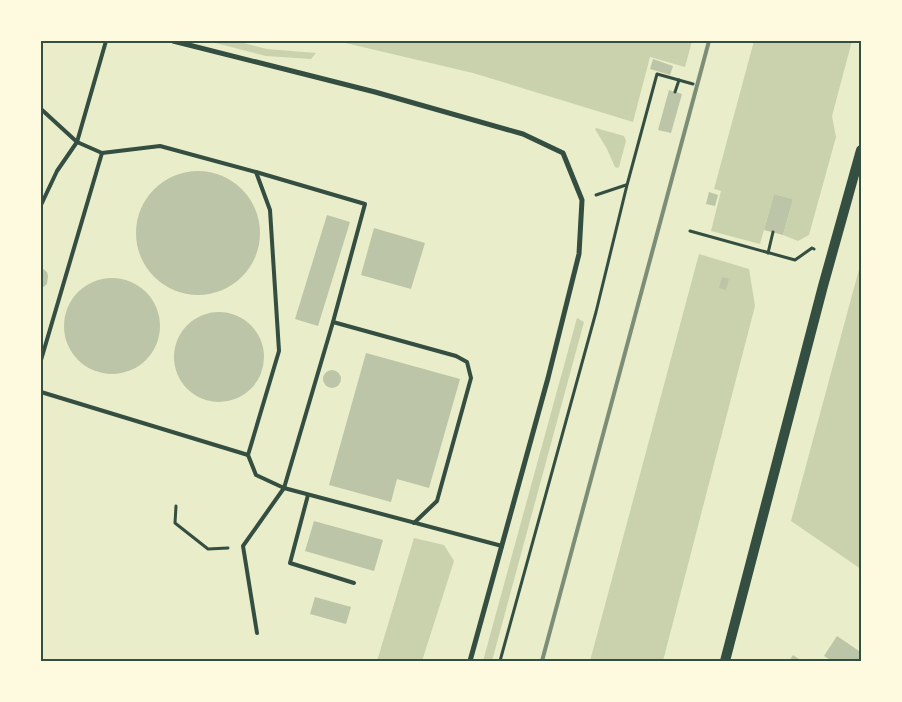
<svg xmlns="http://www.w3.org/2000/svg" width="902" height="702" font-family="Raleway,sans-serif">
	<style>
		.green { fill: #cad2ad }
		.building { fill: #bcc5a7 }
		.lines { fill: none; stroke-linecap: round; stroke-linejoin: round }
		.path { stroke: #344e41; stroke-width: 3 }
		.service { stroke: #344e41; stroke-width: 4 }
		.minor { stroke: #344e41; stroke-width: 5 }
		.secondary { stroke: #344e41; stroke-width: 10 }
		.rail { stroke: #7c8e77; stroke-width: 4 }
		.neatline { fill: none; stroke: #344e41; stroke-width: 2 }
	</style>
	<rect width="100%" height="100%" fill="#e9edc9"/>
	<g class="green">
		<path d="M 208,41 L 236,41 L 267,49 L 316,53 L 311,59 L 266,56 Z"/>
		<path d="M 337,41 L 692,41 L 685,67 L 650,57 L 633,122 L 473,73 Z"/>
		<path d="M 754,41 L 852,41 L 832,116 L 836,137 L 809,235 L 798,241 L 783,235 L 793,199 L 774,194 L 760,244 L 711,231 L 721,191 L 714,189 Z"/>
		<path d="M 596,128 L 624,136 L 626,141 L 619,167 L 617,168 L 615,167 L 607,149 L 595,129 Z"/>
		<path d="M 699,254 L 749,269 L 755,306 L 663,661 L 590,661 Z"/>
		<path d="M 861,262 L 861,569 L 791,521 Z"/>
		<path d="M 577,318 L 584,322 L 492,661 L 483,661 Z"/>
		<path d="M 414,538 L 444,545 L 454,561 L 422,661 L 377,661 Z"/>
	</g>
	<g class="building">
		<path d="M 653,59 L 673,66 L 670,75 L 650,69 Z"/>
		<path d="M 669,90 L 682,94 L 671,133 L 658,130 Z"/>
		<circle cx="198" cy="233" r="62"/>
		<path d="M 709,192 L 718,195 L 715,206 L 706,204 Z"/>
		<path d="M 774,194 L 793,199 L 783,235 L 764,230 Z"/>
		<path d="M 327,215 L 350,222 L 318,326 L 295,319 Z"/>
		<path d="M 374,228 L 425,243 L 411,289 L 361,275 Z"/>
		<path d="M 41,267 L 47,272 L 48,276 L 47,284 L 41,289 Z"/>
		<path d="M 722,277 L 729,279 L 726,290 L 719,288 Z"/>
		<circle cx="112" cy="326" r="48"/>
		<circle cx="219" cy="357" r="45"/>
		<path d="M 366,353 L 460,379 L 429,488 L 397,479 L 391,502 L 329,485 Z"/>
		<circle cx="332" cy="379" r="9"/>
		<path d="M 314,521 L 383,540 L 374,571 L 305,551 Z"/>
		<path d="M 315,597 L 351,607 L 346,624 L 310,614 Z"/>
		<path d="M 837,636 L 859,651 L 861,648 L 861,661 L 832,661 L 824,656 Z"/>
		<path d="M 793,655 L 802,661 L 789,661 Z"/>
	</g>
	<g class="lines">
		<g class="path">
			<path d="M 675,92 L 679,80"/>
			<path d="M 596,195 L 626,185"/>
			<path d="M 690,231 L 795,260 L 812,248 L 814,249"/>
			<path d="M 768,253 L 773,232"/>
			<path d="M 176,506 L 175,523 L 208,549 L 228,548"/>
			<path d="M 500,661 L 596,312 L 627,185 L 657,74 L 693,84"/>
		</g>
		<g class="service">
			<path d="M 41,109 L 77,142 L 102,153 L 160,146 L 256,172 L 270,210 L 279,351 L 248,455 L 41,392"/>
			<path d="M 256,172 L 365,204 L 333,322 L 284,488 L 243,546 L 257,633"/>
			<path d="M 41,205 L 57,171 L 77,142 L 106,41"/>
			<path d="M 333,322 L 456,356 L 467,362 L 471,378 L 437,501 L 414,523"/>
			<path d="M 41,360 L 102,153"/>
			<path d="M 248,455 L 256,475 L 284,488 L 502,546"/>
			<path d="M 308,495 L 290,563 L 354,583"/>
		</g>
		<path class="minor" d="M 173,41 L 375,92 L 523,134 L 563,153 L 582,200 L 579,254 L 548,378 L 470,661"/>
		<path class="secondary" d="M 725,661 L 823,286 L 861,150"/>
		<path class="rail" d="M 542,661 L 709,41"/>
	</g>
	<rect width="902" height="702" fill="none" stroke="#fefae0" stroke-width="85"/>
	<rect x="42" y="42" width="818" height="618" class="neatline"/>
</svg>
